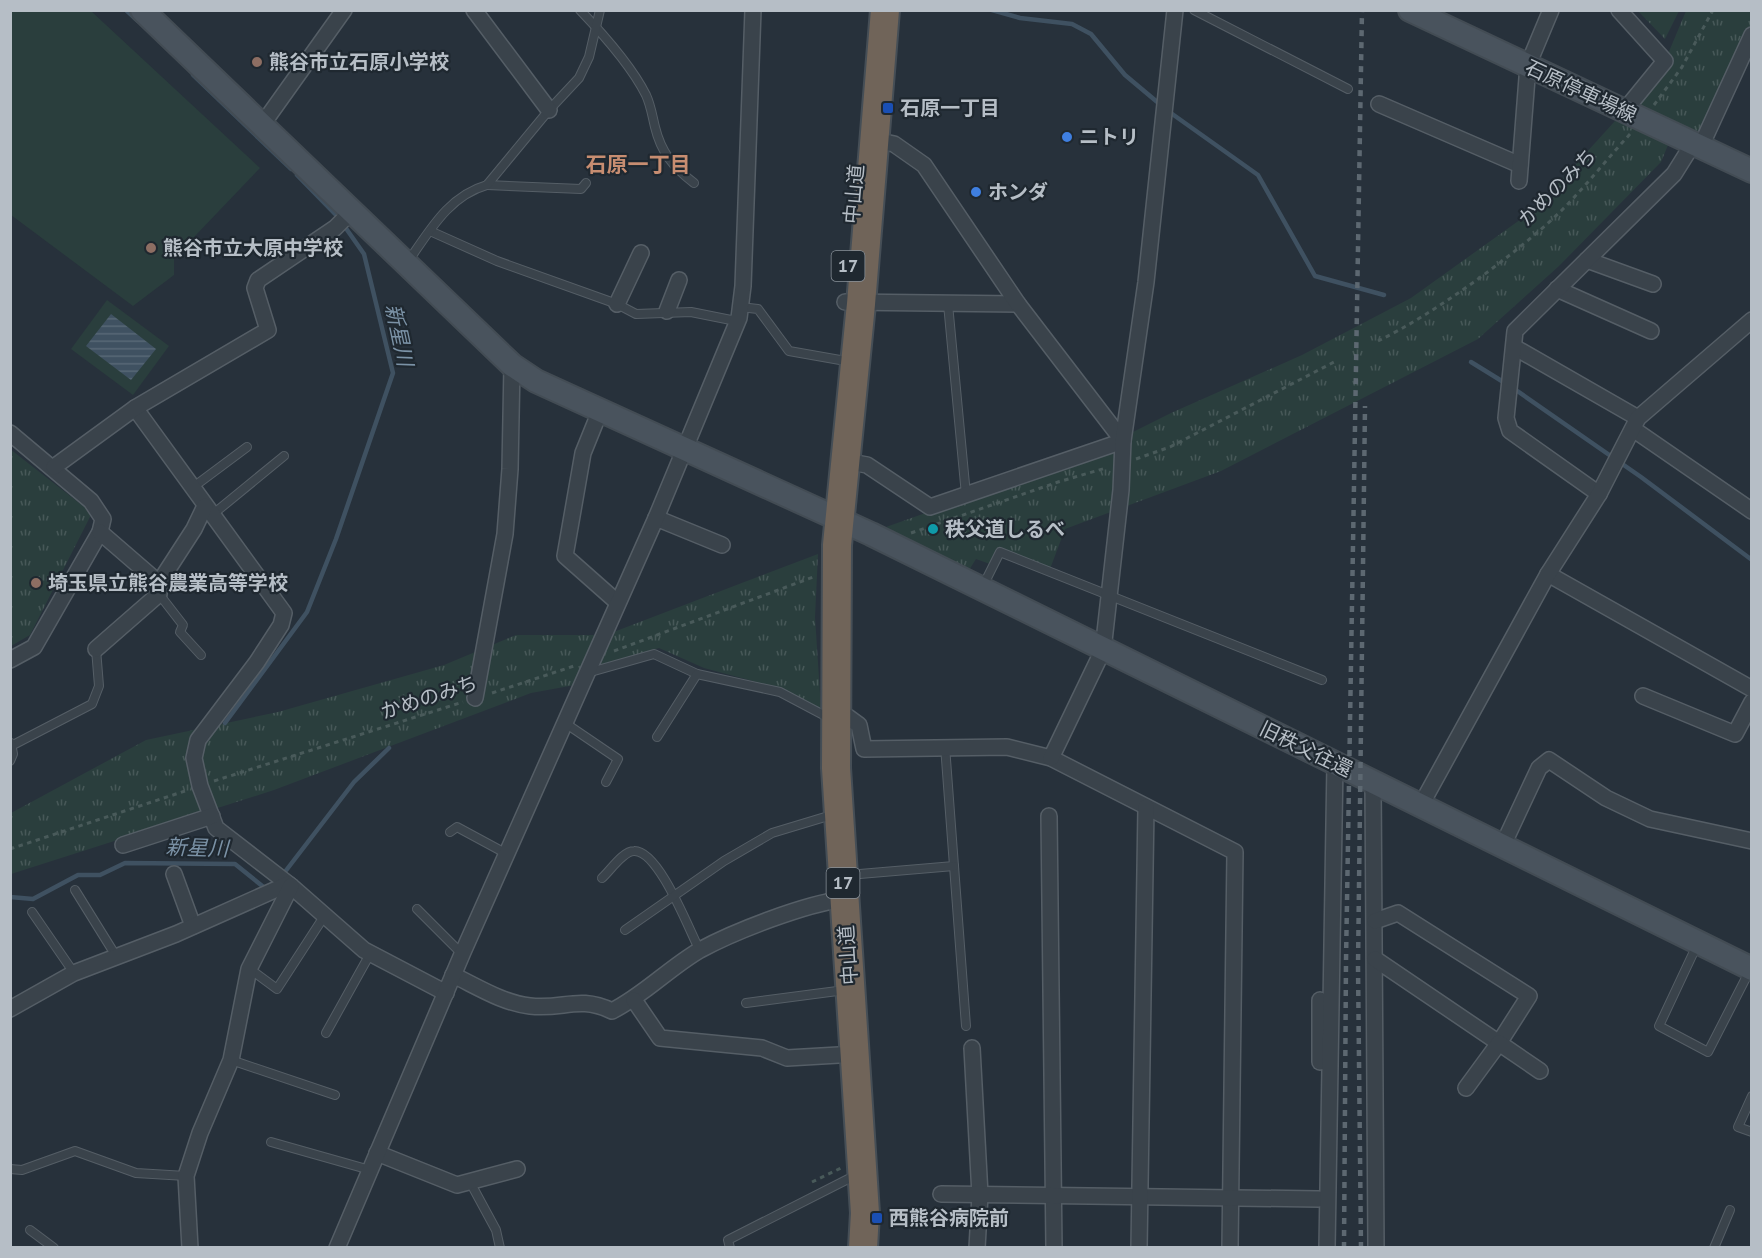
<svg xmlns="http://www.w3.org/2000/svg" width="1762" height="1258" font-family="'PT Sans','Noto Sans JP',sans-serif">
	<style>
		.park { fill: url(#park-tufts) }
		.garden { fill: #2a3e3d }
		.water { fill: url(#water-rules) }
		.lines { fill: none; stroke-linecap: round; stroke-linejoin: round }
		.stream { stroke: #3f5161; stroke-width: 4.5 }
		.lane-casing { stroke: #555e66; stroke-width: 10 }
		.street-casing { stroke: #555e66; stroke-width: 18 }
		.secondary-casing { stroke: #434c54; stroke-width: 26 }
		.highway-casing { stroke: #454e56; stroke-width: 32 }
		.path { stroke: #495a5a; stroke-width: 3; stroke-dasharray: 4.5 4.5; stroke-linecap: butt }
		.lane { stroke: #3a434b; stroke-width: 8 }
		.street { stroke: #3a434b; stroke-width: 15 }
		.secondary { stroke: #49535d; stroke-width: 22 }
		.highway { stroke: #706459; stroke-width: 28 }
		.rail { stroke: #5d6871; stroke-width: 4.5; stroke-dasharray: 6 6; stroke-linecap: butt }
		.education-dot { fill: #8d6e63; stroke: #1f2830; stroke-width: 2 }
		.transit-dot { fill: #1a4fb4; stroke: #1f2830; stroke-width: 2 }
		.shop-dot { fill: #3f7fe0; stroke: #1f2830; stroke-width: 2 }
		.culture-dot { fill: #0f9aa8; stroke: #1f2830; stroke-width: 2 }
		.labels { text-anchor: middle; stroke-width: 4.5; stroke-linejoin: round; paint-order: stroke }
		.shield { fill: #1f2830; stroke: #899199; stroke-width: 1.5 }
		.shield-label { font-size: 18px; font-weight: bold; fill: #b6bec6 }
		.poi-label { font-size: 20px; font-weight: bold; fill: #b6bec6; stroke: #1f2830; text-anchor: start }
		.street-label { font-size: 20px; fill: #b6bec6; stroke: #1f2830 }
		.neighbourhood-label { font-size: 21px; font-weight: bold; fill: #c78d71; stroke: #1f2830 }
		.water-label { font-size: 21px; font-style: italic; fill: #7b92a6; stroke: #1f2830 }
	</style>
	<defs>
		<pattern id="park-tufts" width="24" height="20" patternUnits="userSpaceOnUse" patternTransform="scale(1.5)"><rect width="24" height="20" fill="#2a3e3d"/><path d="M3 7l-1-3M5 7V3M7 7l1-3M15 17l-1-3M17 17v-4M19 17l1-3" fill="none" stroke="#475858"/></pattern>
		<pattern id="water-rules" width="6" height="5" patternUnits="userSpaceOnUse" patternTransform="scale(1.5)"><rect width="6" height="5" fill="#3f5161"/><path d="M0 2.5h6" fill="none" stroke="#586876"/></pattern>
	</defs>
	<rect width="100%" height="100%" fill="#27313b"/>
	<g class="park">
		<path d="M 1638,11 L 1679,11 L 1665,39 Z"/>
		<path d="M 1686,11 L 1751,11 L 1751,35 L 1701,146 L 1673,133 L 1661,162 L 1559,266 L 1478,339 L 1221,471 L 1065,529 L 1050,569 L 998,548 L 990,564 L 976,559 L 969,570 L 886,527 L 1081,458 L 1171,413 L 1302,355 L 1411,298 L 1535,209 L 1625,110 L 1665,61 Z"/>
		<path d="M 10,449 L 92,513 L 30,635 L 11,646 Z"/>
		<path d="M 818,554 L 815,617 L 821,709 L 783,689 L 704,668 L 659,648 L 588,668 L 611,633 Z"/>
		<path d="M 516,635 L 596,635 L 575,685 L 531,693 L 274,790 L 11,874 L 11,813 L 146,740 L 278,712 L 444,665 Z"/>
	</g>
	<g class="garden">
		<path d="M 10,11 L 91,11 L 260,168 L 174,258 L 174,275 L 133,306 L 11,215 Z"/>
		<path d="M 107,300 L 169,346 L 133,395 L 71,349 Z"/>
	</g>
	<path class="water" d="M 111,314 L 156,349 L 131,380 L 86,346 Z"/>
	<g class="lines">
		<g class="stream">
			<path d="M 126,10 L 138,21"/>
			<path d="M 992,10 L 1020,18 L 1072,24 L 1091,34 L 1125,75 L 1162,106"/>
			<path d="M 193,75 L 291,169"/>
			<path d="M 1168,111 L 1258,175 L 1315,276 L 1384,295"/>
			<path d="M 1471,362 L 1505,383"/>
			<path d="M 1513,388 L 1641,477 L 1752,560"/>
			<path d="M 225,723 L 307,612 L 336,539 L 393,373 L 364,254 L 338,217 L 297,175"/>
			<path d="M 281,877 L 354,782 L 389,748"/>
			<path d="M 10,897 L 33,899 L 78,875 L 100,875 L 125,863 L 235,864 L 266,889"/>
		</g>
		<defs>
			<g id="lane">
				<path d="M 580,10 C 602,33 632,67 646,95 C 651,106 652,115 655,127 C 661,152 673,167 694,183"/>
				<path d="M 1194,10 L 1348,89"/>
				<path d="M 487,185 L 581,189 L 586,183"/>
				<path d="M 430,231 L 497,261 L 617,304 L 636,314 L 691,312 L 731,320 L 739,318"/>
				<path d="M 407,263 C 429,232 448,196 487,185 L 549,110 L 579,78 L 589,57 L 600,10"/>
				<path d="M 948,304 L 966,495"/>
				<path d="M 740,307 L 758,309 L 789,351 L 840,360"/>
				<path d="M 192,488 L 247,447"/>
				<path d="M 212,515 L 284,456"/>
				<path d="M 982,588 L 1000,552 L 1322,680"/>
				<path d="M 159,594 L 183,625 L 180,632 L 201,655"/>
				<path d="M 587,673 L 654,654 L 697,674"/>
				<path d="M 565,723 L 618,759 L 606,782"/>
				<path d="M 657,737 L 697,674 L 780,692 L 831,719"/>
				<path d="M 13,745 L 92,704 L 99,686 L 96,649"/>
				<path d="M 945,746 L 966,1026"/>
				<path d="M 10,761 L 13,754 L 11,743"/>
				<path d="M 450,832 L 457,827 L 507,854"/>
				<path d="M 848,875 L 954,866"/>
				<path d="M 602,878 C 610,871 623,851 634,851 C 659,850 689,930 700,951"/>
				<path d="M 75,890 L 116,956"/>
				<path d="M 417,909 L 458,950 L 463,952"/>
				<path d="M 32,912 L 74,973"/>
				<path d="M 625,930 L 724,861 L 772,833 L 835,814"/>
				<path d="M 1697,945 L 1659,1026 L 1708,1052 L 1750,970"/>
				<path d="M 250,969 L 277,989 L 325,915"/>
				<path d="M 746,1003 L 845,990"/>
				<path d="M 326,1033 L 370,954"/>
				<path d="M 231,1060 L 335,1095"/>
				<path d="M 1752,1096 L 1738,1127 L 1752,1132"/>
				<path d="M 271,1142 L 370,1170"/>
				<path d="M 10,1169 L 22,1170 L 75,1151 L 136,1173 L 186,1176"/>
				<path d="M 470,1182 L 496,1230 L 500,1248"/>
				<path d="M 30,1230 L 54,1248"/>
				<path d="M 730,1248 L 728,1240 L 856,1175"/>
				<path d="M 1714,1248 L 1730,1210"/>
			</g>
			<g id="street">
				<path d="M 474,10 L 549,110"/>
				<path d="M 1619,10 L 1665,61 L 1625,110"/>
				<path d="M 1379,104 L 1520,165"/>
				<path d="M 262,125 L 344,10"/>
				<path d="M 1701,146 L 1752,35"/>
				<path d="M 1519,181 L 1528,65 L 1551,10"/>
				<path d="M 1587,260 L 1653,284"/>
				<path d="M 1557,289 L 1651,331"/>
				<path d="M 845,302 L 1018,304"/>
				<path d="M 617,304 L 641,253"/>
				<path d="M 667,311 L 679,280"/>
				<path d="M 1514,347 L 1638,418"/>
				<path d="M 135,408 L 284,613 L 281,625 L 257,662 L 198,740 L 194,758 L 200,786 L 216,828 L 291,886 L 364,950 L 446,993"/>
				<path d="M 600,411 L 583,453 L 565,556 L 617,602"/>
				<path d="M 1633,429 L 1752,511"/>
				<path d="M 10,433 L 91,501 L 103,519 L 100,532 L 34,647 L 10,660"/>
				<path d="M 845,461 L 867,465 L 930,507 L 1123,441 L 1018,304 L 924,165 L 894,144 L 875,140"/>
				<path d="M 54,467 L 135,408 L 268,330 L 255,288 L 258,280 L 335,228 L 352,211"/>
				<path d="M 1599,494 L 1510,431 L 1506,418 L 1515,331 L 1674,174 L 1694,142"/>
				<path d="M 656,518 L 722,545"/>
				<path d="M 100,532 L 159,583 L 194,529 L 205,506"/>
				<path d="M 1548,574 L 1752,689"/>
				<path d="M 96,649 L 159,594 L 159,583"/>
				<path d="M 1643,696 L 1735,734 L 1752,702"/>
				<path d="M 475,698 L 505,534 L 510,469 L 512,365"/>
				<path d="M 835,717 L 848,717 L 859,725 L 864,749 L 1007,747 L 1051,758 L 1235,852 L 1230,1248"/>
				<path d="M 1051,758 L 1103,650 L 1121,490 L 1123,441 L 1146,282 L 1175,10"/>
				<path d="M 1373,782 L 1376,1248"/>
				<path d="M 1421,805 L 1548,574 L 1599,494 L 1638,418 L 1752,320"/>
				<path d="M 1049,816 L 1054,1248"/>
				<path d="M 123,845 L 212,816"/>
				<path d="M 1503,845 L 1539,768 L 1549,760 L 1606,798 L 1650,819 L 1752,841"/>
				<path d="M 174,874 L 193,926"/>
				<path d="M 1375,921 L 1398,913 L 1529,996 L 1499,1043 L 1375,959"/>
				<path d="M 453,975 C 478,987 503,1003 530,1006 C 564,1010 578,995 612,1011 C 644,995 669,968 700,950 C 735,931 805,904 844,899"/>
				<path d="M 634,1000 L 660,1038 L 762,1048 L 787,1058 L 856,1054"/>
				<path d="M 10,1009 L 74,973 L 176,934 L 288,884"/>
				<path d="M 972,1048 L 980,1195 L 977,1248"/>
				<path d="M 1320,1062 L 1320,1000"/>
				<path d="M 1466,1088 L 1499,1043 L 1540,1071"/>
				<path d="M 377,1153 L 457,1185 L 517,1169"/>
				<path d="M 941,1194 L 1319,1199"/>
				<path d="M 190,1248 L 186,1176 L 200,1133 L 231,1060 L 249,969 L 291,886"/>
				<path d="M 337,1248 L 463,952 L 656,518 L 739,318 L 743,286 L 753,10"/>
				<path d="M 1139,1248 L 1146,807"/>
				<path d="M 1327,1248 L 1335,763"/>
			</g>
			<g id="secondary">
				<path d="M 142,10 L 512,365 L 536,381 L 871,534 L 1752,969"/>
				<path d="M 1410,10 L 1752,171"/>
			</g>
			<path id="highway" d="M 863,1248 L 865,1213 L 836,768 L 837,545 L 861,304 L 885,10"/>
		</defs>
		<use href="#lane" class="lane-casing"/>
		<use href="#street" class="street-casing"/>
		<use href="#secondary" class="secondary-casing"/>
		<use href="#highway" class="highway-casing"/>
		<g class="path">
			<path d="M 1654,105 L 1682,67 L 1713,10"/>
			<path d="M 1378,341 C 1434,314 1515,255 1560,212 C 1585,187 1607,159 1631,133"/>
			<path d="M 1136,459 L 1170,447 L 1336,361"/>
			<path d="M 911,533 L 1058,482 L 1106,468"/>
			<path d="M 614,651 L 816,576"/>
			<path d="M 492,693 L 574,666"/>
			<path d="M 214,781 L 463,702"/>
			<path d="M 10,849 L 185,791"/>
			<path d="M 812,1182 L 841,1168"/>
		</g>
		<use href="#lane" class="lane"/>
		<use href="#street" class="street"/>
		<use href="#secondary" class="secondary"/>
		<use href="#highway" class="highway"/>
		<g class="rail">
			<path d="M 1344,1248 L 1346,961 L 1362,10"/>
			<path d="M 1361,1248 L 1358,966 L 1365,406"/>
		</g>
	</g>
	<g class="education-dot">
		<circle cx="257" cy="62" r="6"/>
		<circle cx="151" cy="248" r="6"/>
		<circle cx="36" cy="583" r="6"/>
	</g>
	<g class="transit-dot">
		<rect x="882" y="102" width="12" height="12" rx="3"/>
		<rect x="871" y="1212" width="12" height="12" rx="3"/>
	</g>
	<g class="shop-dot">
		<circle cx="1067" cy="137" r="6"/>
		<circle cx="976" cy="192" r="6"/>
	</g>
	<circle class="culture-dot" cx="933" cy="529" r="6"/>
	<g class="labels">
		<g class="shield">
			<rect x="831.5" y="251" width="33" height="30" rx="4.5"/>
			<rect x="826.5" y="868" width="33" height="30" rx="4.5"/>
		</g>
		<g class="shield-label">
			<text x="848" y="272">17</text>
			<text x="843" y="889">17</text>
		</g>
		<g class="poi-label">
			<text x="269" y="69">熊谷市立石原小学校</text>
			<text x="900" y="115">石原一丁目</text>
			<text x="1079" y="144">ニトリ</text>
			<text x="988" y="199">ホンダ</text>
			<text x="163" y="255">熊谷市立大原中学校</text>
			<text x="945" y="536">秩父道しるべ</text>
			<text x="48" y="590">埼玉県立熊谷農業高等学校</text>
			<text x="889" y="1225">西熊谷病院前</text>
		</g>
		<g class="street-label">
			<text transform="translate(1581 91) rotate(25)" y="7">石原停車場線</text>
			<text transform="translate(1557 187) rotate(-45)" y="7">かめのみち</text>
			<text transform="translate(854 194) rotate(-85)" y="7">中山道</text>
			<text transform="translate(429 697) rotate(-18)" y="7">かめのみち</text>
			<text transform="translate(1306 749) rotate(26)" y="7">旧秩父往還</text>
			<text transform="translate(848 955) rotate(-94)" y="7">中山道</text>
		</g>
		<g class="neighbourhood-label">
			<text x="638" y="172">石原一丁目</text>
		</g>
		<g class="water-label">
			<text transform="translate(399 335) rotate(78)" y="7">新星川</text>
			<text transform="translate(197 848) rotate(2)" y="7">新星川</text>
		</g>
	</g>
	<rect width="1762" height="1258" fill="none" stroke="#b6bec6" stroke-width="24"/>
</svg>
